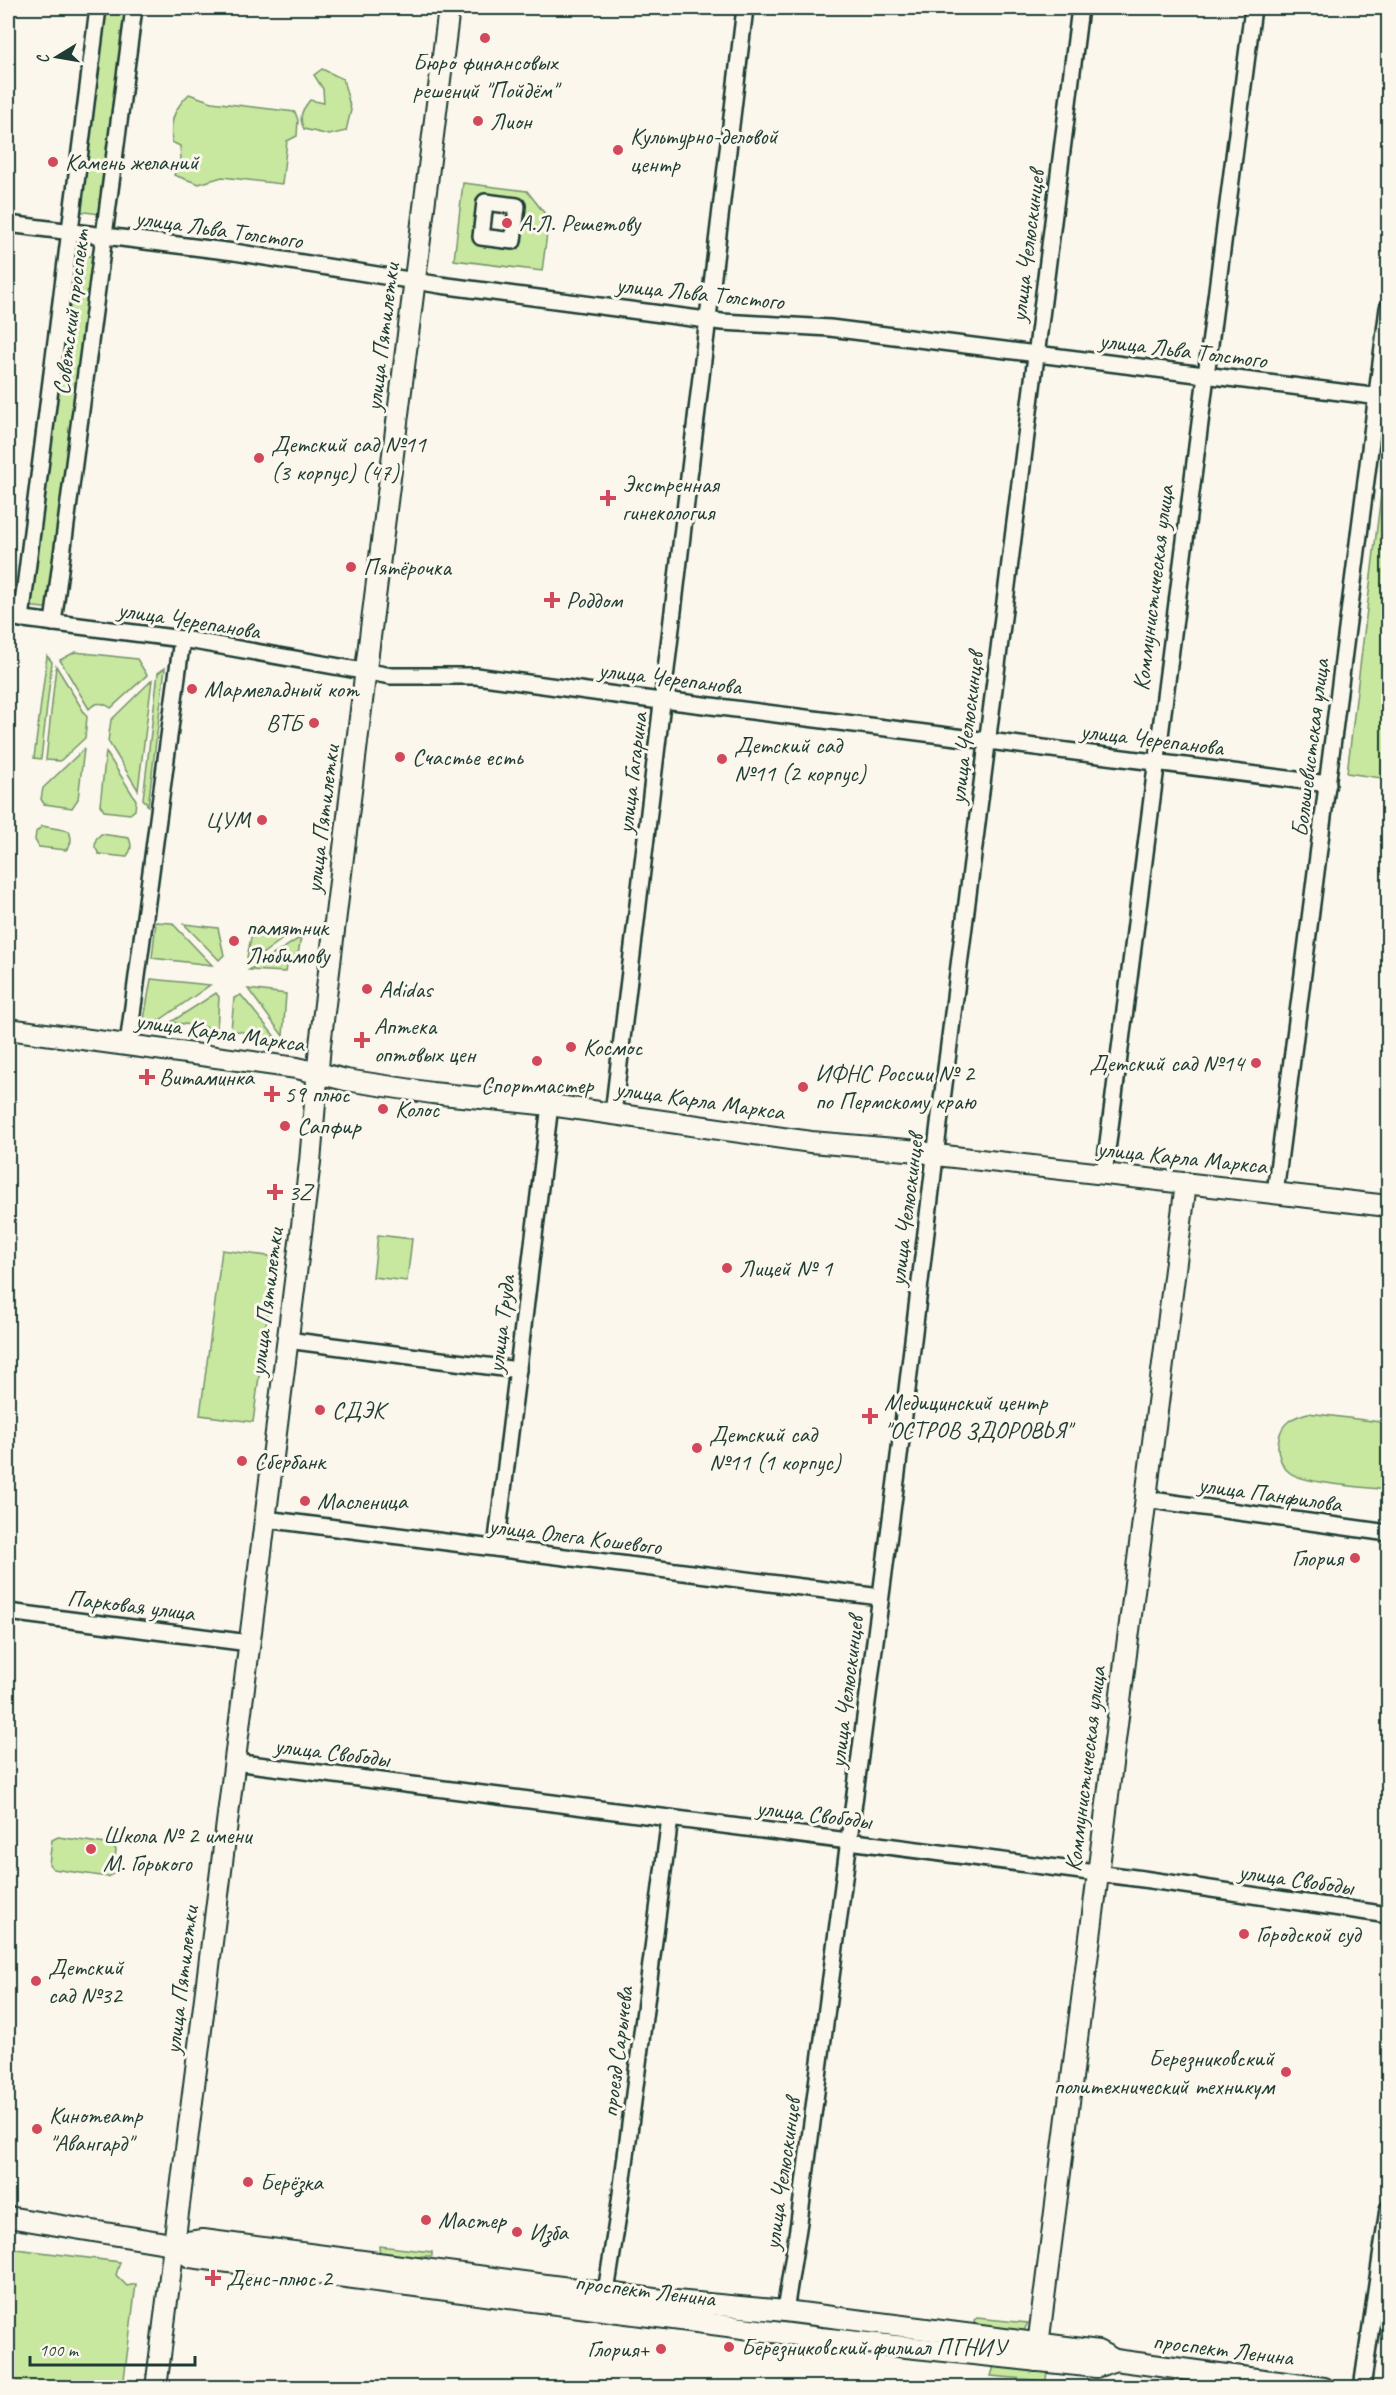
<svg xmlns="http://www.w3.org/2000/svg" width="1396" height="2395" font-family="Caveat,sans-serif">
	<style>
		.green { fill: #c8e8a0; stroke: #74926a; stroke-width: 1.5; fill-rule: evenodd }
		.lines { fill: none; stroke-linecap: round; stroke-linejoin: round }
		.minor-casing { stroke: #1f3d34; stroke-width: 20 }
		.major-casing { stroke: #1f3d34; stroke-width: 24 }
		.minor { stroke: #fbf7ec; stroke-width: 15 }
		.major { stroke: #fbf7ec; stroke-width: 20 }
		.poi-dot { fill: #d1495b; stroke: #fbf7ec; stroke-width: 2 }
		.labels { text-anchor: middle; stroke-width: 6; stroke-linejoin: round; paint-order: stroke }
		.poi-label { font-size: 24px; fill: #1f3d34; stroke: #fbf7ec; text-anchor: start }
		.street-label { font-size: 24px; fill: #1f3d34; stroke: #fbf7ec }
	</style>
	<rect width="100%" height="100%" fill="#fbf7ec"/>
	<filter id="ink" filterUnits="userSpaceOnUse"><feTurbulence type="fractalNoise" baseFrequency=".0167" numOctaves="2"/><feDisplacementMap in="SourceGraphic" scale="12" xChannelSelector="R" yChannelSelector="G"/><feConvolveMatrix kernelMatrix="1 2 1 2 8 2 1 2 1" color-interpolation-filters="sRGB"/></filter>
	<g filter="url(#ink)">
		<g class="green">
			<path d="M 104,8 L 128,8 L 100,214 L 77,211 Z"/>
			<path d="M 322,69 L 343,79 L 351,110 L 346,131 L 329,135 L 304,129 C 298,117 302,110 310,100 L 324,103 L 323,89 L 314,75 Z"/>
			<path d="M 189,94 L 212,102 L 295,112 L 298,120 L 297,136 L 287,141 L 282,184 L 222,177 L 199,184 L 174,175 L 181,160 L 180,146 L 172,142 C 170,120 174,109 189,94 Z"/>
			<path d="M 463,183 L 527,191 L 549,219 L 542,271 L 454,260 ZM 486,202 L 517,206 L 512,241 L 481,237 Z"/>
			<path d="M 71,254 L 97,257 L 52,609 L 26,606 Z"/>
			<path d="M 1388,437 L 1388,779 L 1347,773 Z"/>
			<path d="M 75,652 L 137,659 L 147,675 L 111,708 C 103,702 96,701 89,709 L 60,660 Z"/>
			<path d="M 47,656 L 52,662 L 41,759 L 34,758 Z"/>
			<path d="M 56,666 L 87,717 L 85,738 L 60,761 L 46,760 Z"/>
			<path d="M 165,668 L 148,806 L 143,799 L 158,673 Z"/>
			<path d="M 152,680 L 138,790 L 108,741 L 111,720 Z"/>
			<path d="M 84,749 L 78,799 L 72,808 L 44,804 L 41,799 L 43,788 Z"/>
			<path d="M 106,752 L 136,800 L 135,810 L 130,814 L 104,811 L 100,805 Z"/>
			<path d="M 42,826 L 69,831 C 72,839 72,844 66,850 L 39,847 L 35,840 L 36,832 Z"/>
			<path d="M 101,834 L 129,838 C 132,846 132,850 126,857 L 99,854 L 95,847 L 96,839 Z"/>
			<path d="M 156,922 L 172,923 L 212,965 L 152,958 Z"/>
			<path d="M 184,924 L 218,928 L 224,955 L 219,960 Z"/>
			<path d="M 252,933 L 288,935 L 251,962 L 247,957 Z"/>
			<path d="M 301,937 L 297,960 L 287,966 L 286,972 L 249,970 Z"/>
			<path d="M 151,979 L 210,985 L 157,1022 L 144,1019 Z"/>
			<path d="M 248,989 L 286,994 L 283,1036 Z"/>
			<path d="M 216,993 L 219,997 L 217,1029 L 171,1022 Z"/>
			<path d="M 241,995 L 276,1038 L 231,1030 L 234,998 Z"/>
			<path d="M 378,1235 L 412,1239 L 407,1281 L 373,1277 Z"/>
			<path d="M 222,1250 L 275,1257 L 253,1422 L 200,1415 Z"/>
			<path d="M 1308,1413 L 1388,1423 L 1388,1490 C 1369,1487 1302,1484 1289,1472 C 1280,1465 1276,1449 1279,1438 C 1282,1422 1293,1417 1308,1413 Z"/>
			<path d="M 58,1837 L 113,1845 L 116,1850 L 113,1874 L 108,1877 L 53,1869 L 49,1864 L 52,1840 Z"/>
			<path d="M 379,2246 L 432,2252 L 432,2256 L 421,2256 L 411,2262 L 380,2255 Z"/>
			<path d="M 8,2248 L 120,2262 L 116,2275 L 127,2286 L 136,2284 L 123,2387 L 8,2387 Z"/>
			<path d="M 977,2318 L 1028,2323 L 1023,2332 L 976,2327 L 974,2320 Z"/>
			<path d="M 998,2364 L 1047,2369 L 1046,2381 L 991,2376 L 994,2366 Z"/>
		</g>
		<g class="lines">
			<defs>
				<g id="minor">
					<path d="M 485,202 L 517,206 L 513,241 L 481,237 Z"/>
					<path d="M 8,224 L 234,252 L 440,285 L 722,322 L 830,328 L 1388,398"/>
					<path d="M 8,617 L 182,639 L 391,676 L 476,676 L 653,700 L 664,700 L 1328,784"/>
					<path d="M 21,619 L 98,8"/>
					<path d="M 53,623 L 134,8"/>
					<path d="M 128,1044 L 182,639"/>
					<path d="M 613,1114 L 745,8"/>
					<path d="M 1104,1174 L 1253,8"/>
					<path d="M 1275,1193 L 1388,308"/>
					<path d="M 287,1340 L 518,1370"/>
					<path d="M 1145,1499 L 1388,1533"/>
					<path d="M 265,1519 L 880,1597"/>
					<path d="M 496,1548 L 550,1105"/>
					<path d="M 8,1612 L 249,1643"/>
					<path d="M 234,1762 L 1143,1879 L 1388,1915"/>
					<path d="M 606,2292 L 619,2209 L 670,1818"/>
					<path d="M 785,2311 L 799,2222 L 897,1473 L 939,1124 L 1080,8"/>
					<path d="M 1362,2388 L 1388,2209"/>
				</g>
				<g id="major">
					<path d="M 8,1029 L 297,1068 L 346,1080 L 432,1093 L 550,1105 L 811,1142 L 919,1151 L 936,1155 L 1388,1206"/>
					<path d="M 8,2217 L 172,2244 L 203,2240 L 654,2299 L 785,2311 L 1098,2351 L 1115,2360 L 1324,2388"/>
					<path d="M 172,2244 L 190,2257 L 820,2338 L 1096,2367 L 1115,2360"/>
					<path d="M 1036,2361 L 1186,1183"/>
					<path d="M 156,2388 L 310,1162 L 320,1045 L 364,685 L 449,8"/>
				</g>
			</defs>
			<use href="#minor" class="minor-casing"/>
			<use href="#major" class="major-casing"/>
			<use href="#minor" class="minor"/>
			<use href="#major" class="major"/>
		</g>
	</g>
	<g class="poi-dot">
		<circle cx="485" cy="38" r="6"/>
		<circle cx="478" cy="121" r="6"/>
		<circle cx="618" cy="150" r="6"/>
		<circle cx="53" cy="162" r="6"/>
		<circle cx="507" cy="223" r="6"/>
		<circle cx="259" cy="458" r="6"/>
		<path d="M605 489h6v6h6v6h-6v6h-6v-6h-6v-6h6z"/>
		<circle cx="351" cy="567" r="6"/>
		<path d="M549 591h6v6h6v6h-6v6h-6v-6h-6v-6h6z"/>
		<circle cx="192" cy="689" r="6"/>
		<circle cx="314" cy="723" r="6"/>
		<circle cx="400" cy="757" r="6"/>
		<circle cx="722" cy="759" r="6"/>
		<circle cx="262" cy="820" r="6"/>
		<circle cx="234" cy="941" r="6"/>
		<circle cx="367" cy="989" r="6"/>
		<path d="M359 1031h6v6h6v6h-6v6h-6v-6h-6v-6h6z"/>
		<circle cx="571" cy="1047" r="6"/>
		<circle cx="537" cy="1061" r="6"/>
		<circle cx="1256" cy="1063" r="6"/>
		<path d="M144 1068h6v6h6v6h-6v6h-6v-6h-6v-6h6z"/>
		<circle cx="803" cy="1087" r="6"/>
		<path d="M269 1085h6v6h6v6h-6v6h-6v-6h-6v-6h6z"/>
		<circle cx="383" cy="1109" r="6"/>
		<circle cx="285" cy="1126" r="6"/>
		<path d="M272 1183h6v6h6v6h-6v6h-6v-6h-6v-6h6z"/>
		<circle cx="727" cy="1268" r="6"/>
		<circle cx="320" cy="1410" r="6"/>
		<path d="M867 1407h6v6h6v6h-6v6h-6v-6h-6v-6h6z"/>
		<circle cx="697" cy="1448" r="6"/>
		<circle cx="242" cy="1461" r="6"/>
		<circle cx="305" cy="1501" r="6"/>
		<circle cx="1355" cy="1558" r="6"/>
		<circle cx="91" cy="1849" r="6"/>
		<circle cx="1244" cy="1934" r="6"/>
		<circle cx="36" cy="1981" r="6"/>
		<circle cx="1286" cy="2072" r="6"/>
		<circle cx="37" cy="2129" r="6"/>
		<circle cx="248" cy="2182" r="6"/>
		<circle cx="426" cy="2220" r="6"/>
		<circle cx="517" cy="2232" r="6"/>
		<path d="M210 2269h6v6h6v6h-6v6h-6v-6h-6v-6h6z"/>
		<circle cx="729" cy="2347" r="6"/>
		<circle cx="661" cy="2349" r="6"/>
	</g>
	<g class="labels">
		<g class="poi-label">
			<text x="485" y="70" text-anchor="middle">Бюро финансовых<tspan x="485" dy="28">решений "Пойдём"</tspan></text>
			<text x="490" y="129">Лион</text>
			<text x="630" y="144">Культурно-деловой<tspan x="630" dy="28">центр</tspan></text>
			<text x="65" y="170">Камень желаний</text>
			<text x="519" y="231">А.Л. Решетову</text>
			<text x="271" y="452">Детский сад №11<tspan x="271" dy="28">(3 корпус) (47)</tspan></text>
			<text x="622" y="492">Экстренная<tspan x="622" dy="28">гинекология</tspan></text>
			<text x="363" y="575">Пятёрочка</text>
			<text x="566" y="608">Роддом</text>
			<text x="204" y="697">Мармеладный кот</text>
			<text x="302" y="731" text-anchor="end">ВТБ</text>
			<text x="734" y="753">Детский сад<tspan x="734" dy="28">№11 (2 корпус)</tspan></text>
			<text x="412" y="765">Счастье есть</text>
			<text x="250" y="828" text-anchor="end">ЦУМ</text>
			<text x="246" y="935">памятник<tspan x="246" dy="28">Любимову</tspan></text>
			<text x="379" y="997">Adidas</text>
			<text x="374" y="1034">Аптека<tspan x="374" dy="28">оптовых цен</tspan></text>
			<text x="583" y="1055">Космос</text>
			<text x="1244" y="1071" text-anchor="end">Детский сад №14</text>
			<text x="815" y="1081">ИФНС России № 2<tspan x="815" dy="28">по Пермскому краю</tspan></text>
			<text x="159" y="1085">Витаминка</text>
			<text x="537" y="1093" text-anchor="middle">Спортмастер</text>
			<text x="284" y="1102">59 плюс</text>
			<text x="395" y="1117">Колос</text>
			<text x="297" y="1134">Сапфир</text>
			<text x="288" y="1200">3Z</text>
			<text x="739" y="1276">Лицей № 1</text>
			<text x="884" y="1410">Медицинский центр<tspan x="884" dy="28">"ОСТРОВ ЗДОРОВЬЯ"</tspan></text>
			<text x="332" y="1418">СДЭК</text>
			<text x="709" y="1442">Детский сад<tspan x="709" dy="28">№11 (1 корпус)</tspan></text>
			<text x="254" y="1469">Сбербанк</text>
			<text x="317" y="1509">Масленица</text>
			<text x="1343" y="1566" text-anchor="end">Глория</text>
			<text x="103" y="1843">Школа № 2 имени<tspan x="103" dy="28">М. Горького</tspan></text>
			<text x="1256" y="1942">Городской суд</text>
			<text x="48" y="1975">Детский<tspan x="48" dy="28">сад №32</tspan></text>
			<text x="1274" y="2066" text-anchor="end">Березниковский<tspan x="1274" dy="28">политехнический техникум</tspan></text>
			<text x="49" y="2123">Кинотеатр<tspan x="49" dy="28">"Авангард"</tspan></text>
			<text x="260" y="2190">Берёзка</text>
			<text x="438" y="2228">Мастер</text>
			<text x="529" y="2240">Изба</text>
			<text x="226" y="2286">Денс-плюс 2</text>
			<text x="741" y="2355">Березниковский филиал ПГНИУ</text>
			<text x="649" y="2357" text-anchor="end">Глория+</text>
		</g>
		<g class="street-label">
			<text transform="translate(219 229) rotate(8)" y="8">улица Льва Толстого</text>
			<text transform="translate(1027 246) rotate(-83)" y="8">улица Челюскинцев</text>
			<text transform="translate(700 293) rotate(6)" y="8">улица Льва Толстого</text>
			<text transform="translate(71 312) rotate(-83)" y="8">Советский проспект</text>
			<text transform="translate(382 337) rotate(-83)" y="8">улица Пятилетки</text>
			<text transform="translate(1183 350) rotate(7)" y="8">улица Льва Толстого</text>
			<text transform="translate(1153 588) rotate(-83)" y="8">Коммунистическая улица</text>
			<text transform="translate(189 620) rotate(9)" y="8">улица Черепанова</text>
			<text transform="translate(670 678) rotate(7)" y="8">улица Черепанова</text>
			<text transform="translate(966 728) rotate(-83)" y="8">улица Челюскинцев</text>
			<text transform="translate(1152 739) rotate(7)" y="8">улица Черепанова</text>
			<text transform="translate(1310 748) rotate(-83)" y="8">Большевистская улица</text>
			<text transform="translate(632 773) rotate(-83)" y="8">улица Гагарина</text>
			<text transform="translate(322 819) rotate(-83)" y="8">улица Пятилетки</text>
			<text transform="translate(220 1032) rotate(8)" y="8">улица Карла Маркса</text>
			<text transform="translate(700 1100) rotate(8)" y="8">улица Карла Маркса</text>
			<text transform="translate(1182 1157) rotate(6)" y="8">улица Карла Маркса</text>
			<text transform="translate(906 1210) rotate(-83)" y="8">улица Челюскинцев</text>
			<text transform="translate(266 1302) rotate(-83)" y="8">улица Пятилетки</text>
			<text transform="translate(501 1324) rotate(-83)" y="8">улица Труда</text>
			<text transform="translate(1270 1494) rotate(8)" y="8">улица Панфилова</text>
			<text transform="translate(575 1536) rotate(7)" y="8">улица Олега Кошевого</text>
			<text transform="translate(131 1605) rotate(7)" y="8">Парковая улица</text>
			<text transform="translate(846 1692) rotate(-83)" y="8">улица Челюскинцев</text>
			<text transform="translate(332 1752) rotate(7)" y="8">улица Свободы</text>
			<text transform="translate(1085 1769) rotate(-83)" y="8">Коммунистическая улица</text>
			<text transform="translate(814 1814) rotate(7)" y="8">улица Свободы</text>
			<text transform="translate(1296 1879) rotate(8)" y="8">улица Свободы</text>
			<text transform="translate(181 1980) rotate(-83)" y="8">улица Пятилетки</text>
			<text transform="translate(617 2052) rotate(-83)" y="8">проезд Сарычева</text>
			<text transform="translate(782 2174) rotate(-82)" y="8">улица Челюскинцев</text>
			<text transform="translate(645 2290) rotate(7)" y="8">проспект Ленина</text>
			<text transform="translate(1223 2349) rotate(7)" y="8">проспект Ленина</text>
		</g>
	</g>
	<rect width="1396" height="2395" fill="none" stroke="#fbf7ec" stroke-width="30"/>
	<rect x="15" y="15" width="1366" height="2365" fill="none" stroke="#1f3d34" stroke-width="2" filter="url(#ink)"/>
	<g transform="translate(57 57) rotate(259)" stroke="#fbf7ec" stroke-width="4.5" paint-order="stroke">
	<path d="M0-4.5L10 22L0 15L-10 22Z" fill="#1f3d34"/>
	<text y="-9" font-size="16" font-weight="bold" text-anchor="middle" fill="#1f3d34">С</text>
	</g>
	<path d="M30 2356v9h165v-9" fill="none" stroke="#1f3d34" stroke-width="3"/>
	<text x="39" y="2356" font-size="18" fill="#1f3d34" stroke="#fbf7ec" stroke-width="4.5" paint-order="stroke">100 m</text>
</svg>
